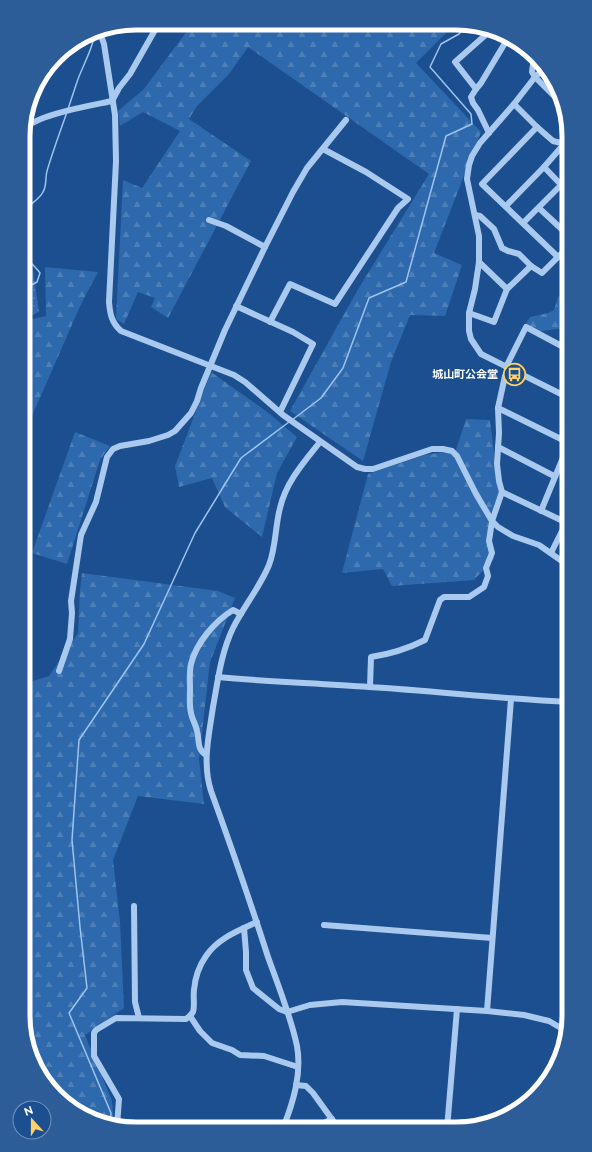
<svg xmlns="http://www.w3.org/2000/svg" width="592" height="1152" font-family="Raleway,'Noto Sans JP',sans-serif">
	<style>
		.grass { fill: url(#grass-dots) }
		.forest { fill: url(#forest-firs) }
		.lines { fill: none; stroke-linecap: round; stroke-linejoin: round }
		.stream { stroke: #9cc4f0; stroke-width: 1.5 }
		.minor { stroke: #a9c9ee; stroke-width: 6 }
		.labels { text-anchor: middle; stroke-width: 3; stroke-linejoin: round; paint-order: stroke }
		.poi-label { font-size: 11px; font-weight: bold; fill: #fff; stroke: #1b4f8f; text-anchor: end }
		.rim { fill: none; stroke: #fff; stroke-width: 5 }
	</style>
	<defs>
		<pattern id="grass-dots" width="8" height="8" patternUnits="userSpaceOnUse"><rect width="8" height="8" fill="#2e69ad"/><path d="M2 2h.1M6 6h.1" fill="none" stroke="#4d80b9" stroke-width="1.8" stroke-linecap="round"/></pattern>
		<pattern id="forest-firs" width="22" height="20" patternUnits="userSpaceOnUse"><rect width="22" height="20" fill="#2e69ad"/><path d="M5 1l3.5 6h-7zM16 11l3.5 6h-7z" fill="#4d80b9"/></pattern>
	</defs>
	<rect width="100%" height="100%" fill="#1b4f8f"/>
	<path class="grass" d="M 24,206 L 39,312 L 24,318 Z"/>
	<g class="forest">
		<path d="M 193,23 L 454,25 L 416,63 L 481,132 L 434,253 L 462,265 L 445,316 L 410,315 L 391,362 L 363,461 L 290,411 L 357,291 L 429,174 L 248,47 L 229,74 L 197,106 L 189,119 L 251,161 L 168,318 L 151,307 L 155,298 L 138,292 L 124,324 L 116,319 L 123,180 L 142,188 L 180,131 L 143,112 L 120,126 L 118,111 L 144,89 Z"/>
		<path d="M 45,267 L 98,272 L 82,302 L 24,434 L 24,321 L 46,316 Z"/>
		<path d="M 569,291 L 569,322 L 565,328 L 534,332 L 526,323 L 530,317 L 548,313 L 554,310 L 558,297 Z"/>
		<path d="M 211,372 L 266,411 L 297,437 L 277,473 L 262,537 L 225,507 L 212,478 L 179,487 L 175,466 Z"/>
		<path d="M 466,419 L 490,420 L 499,492 L 488,522 L 494,559 L 474,580 L 392,586 L 383,569 L 342,573 L 368,474 L 425,455 L 456,450 Z"/>
		<path d="M 75,432 L 110,446 L 100,460 L 67,564 L 32,553 Z"/>
		<path d="M 82,573 L 218,591 L 235,598 L 210,662 L 199,759 L 204,804 L 138,796 L 113,860 L 120,922 L 124,1008 L 85,1035 L 112,1101 L 114,1125 L 62,1101 L 47,1079 L 46,1074 L 44,1074 L 29,1052 L 23,1016 L 23,684 L 49,676 L 78,633 L 80,590 Z"/>
	</g>
	<g class="lines">
		<g class="stream">
			<path d="M 68,109 C 71,100 74,91 77,82 C 81,69 96,43 94,31"/>
			<path d="M 24,212 C 29,204 39,200 43,192 C 47,186 45,178 47,171 C 53,151 60,132 67,112"/>
			<path d="M 24,303 L 26,300 L 25,290 L 28,287 L 37,282 L 40,273 C 37,268 27,260 26,256 C 22,242 26,228 24,214"/>
			<path d="M 292,420 L 321,398 L 343,368 L 369,298 L 406,282 L 446,136 L 472,124 L 471,114 L 430,67 L 441,44 L 459,34 L 466,25"/>
			<path d="M 110,1123 L 111,1113 L 69,1013 L 87,988 L 80,927 L 72,840 L 79,740 L 144,644 L 195,533 L 241,458 L 289,422"/>
		</g>
		<g class="minor">
			<path d="M 99,30 L 104,44 L 115,115 L 116,161 L 109,302 C 110,315 112,323 121,331 L 234,375 L 245,382 L 283,415 L 357,467 L 365,469 L 373,469 L 432,449 L 443,449 L 452,451 L 457,456 L 476,494 L 492,521 L 498,527 L 513,536 L 539,545 L 569,566"/>
			<path d="M 490,31 L 455,62 L 476,89 L 481,83 L 505,43 L 506,39"/>
			<path d="M 534,56 L 532,72 L 535,77 L 564,106"/>
			<path d="M 543,70 L 535,77 L 514,104 L 480,143 L 472,156 L 469,165 L 467,179 L 479,236 L 479,262 L 475,289 L 469,313 L 469,331 L 471,339 L 481,354 L 569,398"/>
			<path d="M 476,89 L 471,97 L 473,103 L 478,110 L 489,133"/>
			<path d="M 514,104 L 537,127 L 553,141 L 569,145"/>
			<path d="M 537,127 L 482,184 L 558,257"/>
			<path d="M 24,130 C 33,115 94,105 112,101 L 119,88 L 130,74 L 159,23"/>
			<path d="M 544,167 L 569,193"/>
			<path d="M 506,206 L 544,167 L 564,144"/>
			<path d="M 539,208 L 569,236"/>
			<path d="M 475,215 L 480,216 L 494,229 L 502,248 L 508,251 L 519,254 L 531,266 L 542,273 L 569,246"/>
			<path d="M 209,220 L 226,226 L 265,247"/>
			<path d="M 523,223 L 561,185"/>
			<path d="M 479,262 L 507,289"/>
			<path d="M 236,306 L 293,332 L 313,344 L 280,412"/>
			<path d="M 469,313 L 494,322 L 507,289 L 531,266"/>
			<path d="M 270,322 L 290,284 L 335,304 L 398,208 L 408,199 L 366,172 L 323,149"/>
			<path d="M 561,345 L 569,329"/>
			<path d="M 506,367 L 526,327 L 569,350"/>
			<path d="M 498,408 L 569,443 L 541,511"/>
			<path d="M 498,447 L 554,476"/>
			<path d="M 502,492 L 565,522"/>
			<path d="M 551,553 L 563,529 L 569,514"/>
			<path d="M 59,671 L 70,639 L 72,613 L 71,601 L 81,535 L 96,502 L 107,457 L 113,449 L 120,446 L 149,441 L 168,435 L 175,431 L 191,413 L 197,401 L 201,388 L 225,330 L 265,247 L 293,192 L 307,168 L 346,120"/>
			<path d="M 218,677 C 268,682 319,683 369,687 C 436,691 502,699 569,702"/>
			<path d="M 370,687 L 371,657 C 391,654 407,649 425,640 L 440,600 L 444,597 L 469,597 L 484,587 L 488,576 L 486,568 L 492,553 L 489,541 L 492,521 L 502,492 L 499,481 L 497,464 L 499,433 L 498,408 L 505,376 L 509,368"/>
			<path d="M 206,755 C 196,748 200,741 197,731 C 196,725 192,719 191,713 C 189,705 190,697 190,689 C 190,681 189,672 191,664 C 196,643 215,621 233,610 L 241,614"/>
			<path d="M 134,906 L 135,1002 L 139,1018"/>
			<path d="M 324,925 L 492,938"/>
			<path d="M 244,928 L 246,952 L 246,970 L 253,988 L 279,1009 L 287,1012 L 310,1005 L 342,1002 L 487,1011 L 524,1015 L 549,1021 L 566,1031"/>
			<path d="M 487,1011 L 511,699"/>
			<path d="M 190,1016 L 200,1031 L 212,1043 L 232,1050 L 240,1055 L 264,1056 L 298,1067"/>
			<path d="M 296,1085 L 306,1086 L 313,1093 L 339,1129"/>
			<path d="M 117,1126 L 119,1099 L 94,1056 L 94,1033 L 96,1030 L 116,1018 L 186,1019 C 189,1017 191,1015 193,1012 C 195,1006 193,997 194,990 C 195,978 199,966 206,956 C 218,938 238,931 257,922"/>
			<path d="M 283,1128 C 293,1103 302,1074 297,1046 C 291,1017 278,985 268,957 C 250,901 231,846 211,791 C 202,763 209,735 213,707 C 218,680 221,653 233,628 C 244,606 260,587 269,565 C 276,547 275,527 280,508 C 286,482 304,462 320,442"/>
			<path d="M 312,1129 L 332,1119"/>
			<path d="M 447,1129 L 457,1009"/>
		</g>
	</g>
	<defs>
		<symbol id="bus-ring" viewBox="-11 -11 22 22"><circle r="9.5" fill="#1b4f8f" stroke="#ffd166" stroke-width="1.5"/><path d="M-5-6H5V4H4V6H2V4H-2V6H-4V4H-5ZM-3.5-4V0h7V-4ZM-3.5 1.2v1.5H-2V1.2ZM2 1.2v1.5H3.5V1.2Z" fill="#ffd166"/></symbol>
	</defs>
	<g fill-rule="evenodd">
		<use href="#bus-ring" x="502" y="362" width="25" height="25"/>
	</g>
	<g class="labels">
		<g class="poi-label">
			<text x="498" y="378">城山町公会堂</text>
		</g>
	</g>
	<path d="M0 0H592V1152H0ZM136 30H456A106 106 0 0 1 562 136V1016A106 106 0 0 1 456 1122H136A106 106 0 0 1 30 1016V136A106 106 0 0 1 136 30Z" fill="#2d5d98" fill-rule="evenodd"/>
	<path class="rim" d="M136 30H456A106 106 0 0 1 562 136V1016A106 106 0 0 1 456 1122H136A106 106 0 0 1 30 1016V136A106 106 0 0 1 136 30Z"/>
	<g transform="translate(32 1120) rotate(339)"><circle r="19" fill="#1b4f8f" stroke="#7695bc"/>
	<path d="M0-3L7 15L0 10L-7 15Z" fill="#ffd166"/>
	<text y="-6" font-size="11" font-weight="bold" text-anchor="middle" fill="#ffffff">N</text>
	</g>
</svg>
